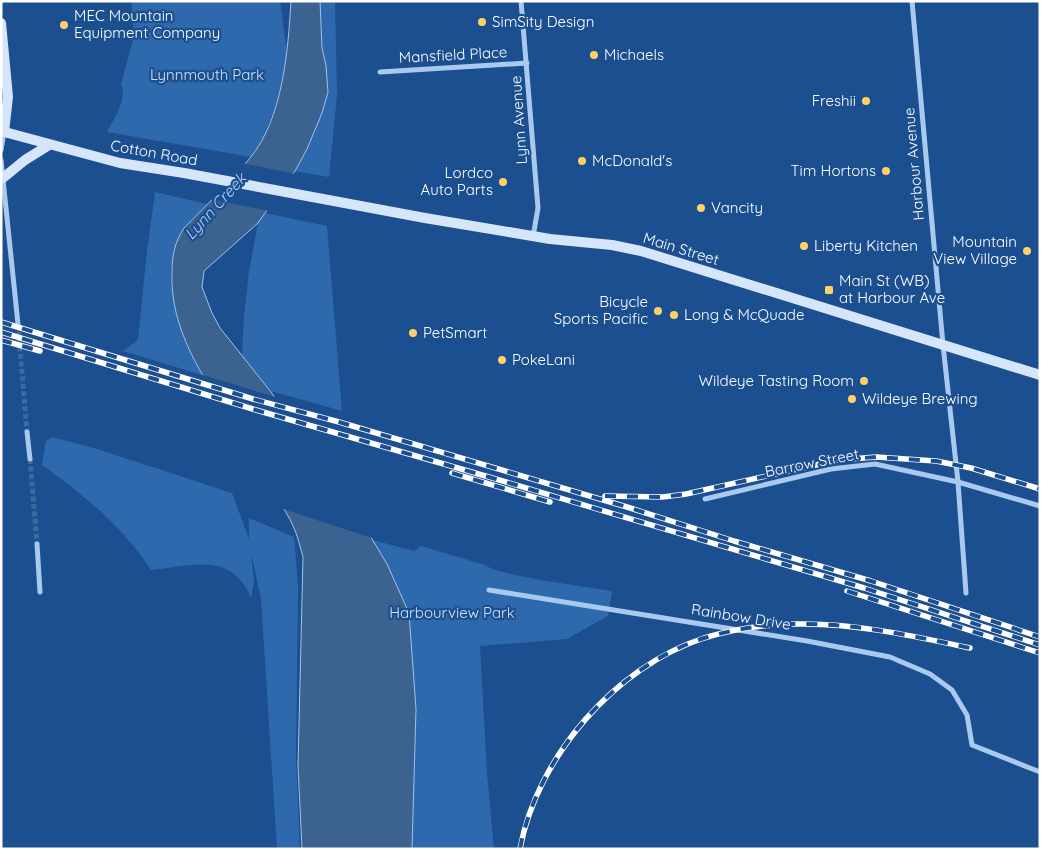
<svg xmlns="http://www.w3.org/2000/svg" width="1041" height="850" font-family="Quicksand,sans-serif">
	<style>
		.green { fill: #2e69ad }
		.water { fill: #3c6290; stroke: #9cc4f0 }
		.pier { fill: #1b4f8f }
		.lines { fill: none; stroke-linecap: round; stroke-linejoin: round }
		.minor-tunnel { stroke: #3d69a0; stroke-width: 5; stroke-dasharray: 5 2.5; stroke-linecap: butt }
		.minor { stroke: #a9c9ee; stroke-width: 5 }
		.secondary { stroke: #d6e6fa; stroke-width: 10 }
		.rail-casing { stroke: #fff; stroke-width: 5.5 }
		.rail { stroke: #1b4f8f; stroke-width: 4; stroke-dasharray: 11; stroke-linecap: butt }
		.poi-dot { fill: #ffd166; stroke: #1b4f8f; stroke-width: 2 }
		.labels { text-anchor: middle; stroke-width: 4.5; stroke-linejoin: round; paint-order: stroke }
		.poi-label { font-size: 15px; fill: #fff; stroke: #1b4f8f; text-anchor: start }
		.street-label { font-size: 15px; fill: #fff; stroke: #1b4f8f }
		.park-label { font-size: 15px; fill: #cfe3fa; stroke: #1b4f8f }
		.water-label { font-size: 16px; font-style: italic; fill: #b5d3f5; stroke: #1b4f8f }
	</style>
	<rect width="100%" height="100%" fill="#1b4f8f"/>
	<g class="green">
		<path d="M 131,1 L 280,1 L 287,53 L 283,81 L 274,110 L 264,136 L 251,157 L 107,132 C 114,118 128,100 121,84 L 134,36 Z"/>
		<path d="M 320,1 L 335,1 L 337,95 L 329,177 L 295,171 L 307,149 L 326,66 L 322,48 Z"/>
		<path d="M 155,192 L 207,204 C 200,212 189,220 184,229 C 155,276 180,331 202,375 L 123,351 L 138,340 L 147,251 Z"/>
		<path d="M 265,213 L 327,226 L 342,411 L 271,391 L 242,356 L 244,316 L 249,271 L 258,223 Z"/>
		<path d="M 52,437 L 97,449 L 232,493 L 249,539 L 249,518 L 294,537 L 298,585 L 296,758 L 300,849 L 277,849 L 261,599 L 251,552 L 254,583 L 251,598 C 232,551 192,566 151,570 C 123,527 83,494 42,465 L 46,441 Z"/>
		<path d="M 373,540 L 414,551 L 421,546 L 485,565 C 499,576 589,587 612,591 L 608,616 L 567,639 L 480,646 L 487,773 L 494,849 L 412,849 L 416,709 L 387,564 Z"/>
	</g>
	<path class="water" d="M 291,1 L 320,1 L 322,48 L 326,66 L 328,92 L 322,113 L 307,149 L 295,171 L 258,223 L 204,271 L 202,287 L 212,313 L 220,328 L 271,392 L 354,509 L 387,564 L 409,613 L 416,709 L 412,849 L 302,849 L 298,766 L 303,557 C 300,547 298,537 294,528 C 289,516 282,506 275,495 C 261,471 247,447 232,423 C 203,377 169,328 172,271 C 172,255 175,242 184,228 C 206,205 230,183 250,158 C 283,118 288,51 291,1 Z"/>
	<g class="pier">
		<path d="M 242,163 L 295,174 L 270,211 L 208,199 Z"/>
		<path d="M 199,374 L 279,398 L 330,469 L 375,539 L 280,508 Z"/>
	</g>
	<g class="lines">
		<g class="minor-tunnel">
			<path d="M 18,324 L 27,432"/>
			<path d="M 30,459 L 37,544"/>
		</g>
		<g class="minor">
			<path d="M 521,1 L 538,208 L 533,237"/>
			<path d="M 912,1 L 943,345 L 958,482 L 966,593"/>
			<path d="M 380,72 L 527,63"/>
			<path d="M 1,150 L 4,132"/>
			<path d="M 1,160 L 18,324"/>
			<path d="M 27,432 L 30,459"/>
			<path d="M 705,499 L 831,469 L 875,464 L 958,482 L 1040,506"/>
			<path d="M 37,544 L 40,592"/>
			<path d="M 489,590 L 807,641 L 890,657 L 930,674 L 952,690 L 967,715 L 972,745 L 1040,772"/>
		</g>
		<g class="secondary">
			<path d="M 1,23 L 8,97 L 4,132"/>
			<path d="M 1,131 L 120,163 L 184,173 L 425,218 L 550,239 L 612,245 L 641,251 L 1040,375"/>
			<path d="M 3,178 L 25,160 L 49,145"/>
		</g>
		<defs>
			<g id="rail">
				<path d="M 1,322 L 253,399 L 339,422 L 627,507 L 734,541 L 871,581 L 1040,637"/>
				<path d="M 1,332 L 256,410 L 489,477 L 864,588 L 1040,645"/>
				<path d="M 1,340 L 40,351"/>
				<path d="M 452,473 L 550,502"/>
				<path d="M 605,496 L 663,497 L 686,494 L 838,460 L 876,457 L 936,461 L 971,468 L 1040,489"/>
				<path d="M 847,591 L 1040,653"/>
				<path d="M 520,849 C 537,757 615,667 704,638 C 734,629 767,624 797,624 C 855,623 913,636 970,648"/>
			</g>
		</defs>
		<use href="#rail" class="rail-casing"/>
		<use href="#rail" class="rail"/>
	</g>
	<g class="poi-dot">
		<circle cx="482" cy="22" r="5"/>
		<circle cx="64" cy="25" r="5"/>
		<circle cx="594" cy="55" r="5"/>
		<circle cx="866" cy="101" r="5"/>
		<circle cx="582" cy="161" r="5"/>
		<circle cx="886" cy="171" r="5"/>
		<circle cx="503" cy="182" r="5"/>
		<circle cx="701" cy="208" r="5"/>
		<circle cx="804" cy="246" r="5"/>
		<circle cx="1027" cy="251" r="5"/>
		<rect x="824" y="285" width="10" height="10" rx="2.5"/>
		<circle cx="658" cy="311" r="5"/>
		<circle cx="674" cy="315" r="5"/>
		<circle cx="413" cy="333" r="5"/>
		<circle cx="502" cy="360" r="5"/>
		<circle cx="864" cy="381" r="5"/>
		<circle cx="852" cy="399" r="5"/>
	</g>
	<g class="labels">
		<g class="poi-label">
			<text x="74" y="21">MEC Mountain<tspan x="74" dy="17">Equipment Company</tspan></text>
			<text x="492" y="27">SimSity Design</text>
			<text x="604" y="60">Michaels</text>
			<text x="856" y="106" text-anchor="end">Freshii</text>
			<text x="592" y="166">McDonald's</text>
			<text x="876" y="176" text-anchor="end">Tim Hortons</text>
			<text x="493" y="178" text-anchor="end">Lordco<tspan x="493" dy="17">Auto Parts</tspan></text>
			<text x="711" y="213">Vancity</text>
			<text x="1017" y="247" text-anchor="end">Mountain<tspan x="1017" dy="17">View Village</tspan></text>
			<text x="814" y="251">Liberty Kitchen</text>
			<text x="839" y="286">Main St (WB)<tspan x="839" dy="17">at Harbour Ave</tspan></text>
			<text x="648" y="307" text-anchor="end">Bicycle<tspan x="648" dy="17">Sports Pacific</tspan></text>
			<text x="684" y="320">Long &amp; McQuade</text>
			<text x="423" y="338">PetSmart</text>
			<text x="512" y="365">PokeLani</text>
			<text x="854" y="386" text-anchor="end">Wildeye Tasting Room</text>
			<text x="862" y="404">Wildeye Brewing</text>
		</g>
		<g class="street-label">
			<text transform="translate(453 55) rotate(-3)" y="5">Mansfield Place</text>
			<text transform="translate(519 120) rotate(-94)" y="5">Lynn Avenue</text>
			<text transform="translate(154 153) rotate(10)" y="5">Cotton Road</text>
			<text transform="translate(914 164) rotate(-95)" y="5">Harbour Avenue</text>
			<text transform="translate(681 249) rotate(17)" y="5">Main Street</text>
			<text transform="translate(812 463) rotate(-11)" y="5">Barrow Street</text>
			<text transform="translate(741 617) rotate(9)" y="5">Rainbow Drive</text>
		</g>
		<g class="park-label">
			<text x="207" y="80">Lynnmouth Park</text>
			<text x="452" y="618">Harbourview Park</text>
		</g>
		<g class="water-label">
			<text transform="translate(215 206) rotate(-48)" y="6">Lynn Creek</text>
		</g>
	</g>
	<rect width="1041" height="850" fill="none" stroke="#ffffff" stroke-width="5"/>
</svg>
